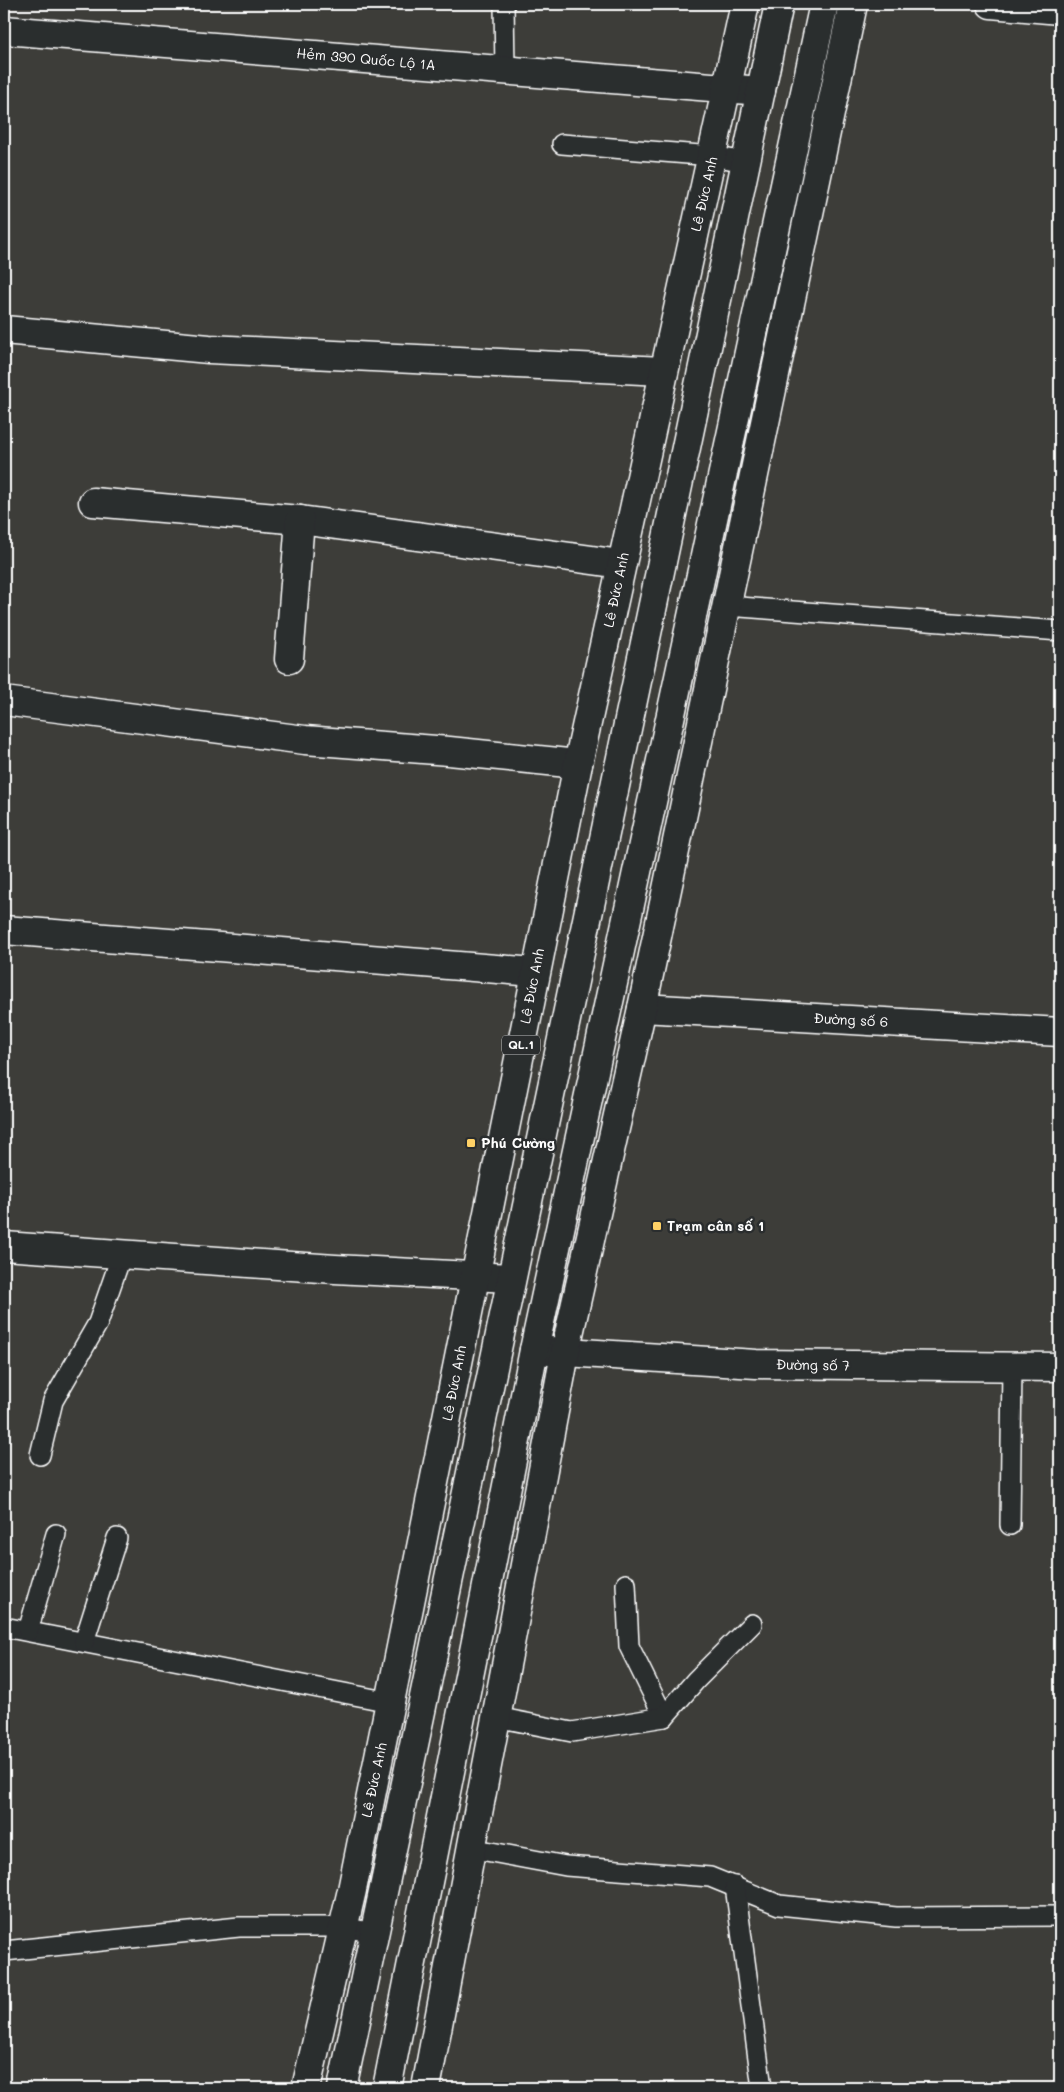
<svg xmlns="http://www.w3.org/2000/svg" width="1064" height="2092" font-family="Mali,sans-serif">
	<style>
		.lines { fill: none; stroke-linecap: round; stroke-linejoin: round }
		.lane-casing { stroke: #fff; stroke-width: 22 }
		.street-casing { stroke: #fff; stroke-width: 31 }
		.secondary-casing { stroke: #fff; stroke-width: 31 }
		.highway-casing { stroke: #fff; stroke-width: 31 }
		.lane { stroke: #2a2d2e; stroke-width: 19 }
		.street { stroke: #2a2d2e; stroke-width: 28 }
		.secondary { stroke: #2a2d2e; stroke-width: 28 }
		.highway { stroke: #2a2d2e; stroke-width: 28 }
		.poi-dot { fill: #ffd166; stroke: #2a2d2e; stroke-width: 2 }
		.labels { text-anchor: middle; stroke-width: 5; stroke-linejoin: round; paint-order: stroke }
		.shield { fill: #2a2d2e; stroke: #bfc0c0; stroke-width: 1 }
		.shield-label { font-size: 12px; font-weight: bold; fill: #fff }
		.street-label { font-size: 14px; fill: #fff; stroke: #2a2d2e }
		.poi-label { font-size: 14px; font-weight: bold; fill: #fff; stroke: #2a2d2e; text-anchor: start }
	</style>
	<rect width="100%" height="100%" fill="#3d3d39"/>
	<filter id="ink" filterUnits="userSpaceOnUse"><feTurbulence type="fractalNoise" baseFrequency=".02" numOctaves="2"/><feDisplacementMap in="SourceGraphic" scale="10" xChannelSelector="R" yChannelSelector="G"/><feConvolveMatrix kernelMatrix="1 2 1 2 8 2 1 2 1" color-interpolation-filters="sRGB"/></filter>
	<g filter="url(#ink)">
		<g class="lines">
			<defs>
				<g id="lane">
					<path d="M 504,4 L 505,70"/>
					<path d="M 562,144 L 713,156 L 745,162"/>
					<path d="M 727,606 L 1060,631"/>
					<path d="M 40,1455 L 53,1401 L 98,1323 L 122,1254"/>
					<path d="M 1010,1525 L 1012,1367"/>
					<path d="M 626,1584 L 629,1646 L 664,1717"/>
					<path d="M 4,1627 L 390,1702"/>
					<path d="M 28,1631 L 56,1534"/>
					<path d="M 84,1642 L 117,1538"/>
					<path d="M 496,1717 L 572,1732 L 664,1717 L 696,1680 L 752,1624"/>
					<path d="M 470,1848 L 566,1866 L 710,1877 L 779,1905 L 896,1917 L 1060,1916"/>
					<path d="M 735,1886 L 762,2088"/>
					<path d="M 4,1951 L 239,1927 L 343,1927 L 374,1933"/>
				</g>
				<g id="street">
					<path d="M 4,30 L 761,91"/>
					<path d="M 4,330 L 209,349 L 663,371"/>
					<path d="M 93,502 L 300,520 L 621,564"/>
					<path d="M 289,659 L 300,520"/>
					<path d="M 4,701 L 305,740 L 449,751 L 578,764"/>
					<path d="M 4,930 L 535,972"/>
					<path d="M 642,1008 L 1060,1032"/>
					<path d="M 4,1246 L 335,1269 L 510,1278"/>
					<path d="M 534,1350 L 756,1364 L 1060,1367"/>
				</g>
				<path id="secondary" d="M 991,4 L 1060,10"/>
				<g id="highway">
					<path d="M 306,2088 L 352,1890 L 390,1702 L 578,764 L 745,4"/>
					<path d="M 342,2088 L 779,4"/>
					<path d="M 387,2088 L 534,1350 L 824,4"/>
					<path d="M 426,2088 L 567,1343 L 642,1008 L 853,4"/>
				</g>
			</defs>
			<use href="#lane" class="lane-casing"/>
			<use href="#street" class="street-casing"/>
			<use href="#secondary" class="secondary-casing"/>
			<use href="#highway" class="highway-casing"/>
			<use href="#lane" class="lane"/>
			<use href="#street" class="street"/>
			<use href="#secondary" class="secondary"/>
			<use href="#highway" class="highway"/>
		</g>
	</g>
	<g class="poi-dot">
		<rect x="466" y="1138" width="10" height="10" rx="2.5"/>
		<rect x="652" y="1221" width="10" height="10" rx="2.5"/>
	</g>
	<g class="labels">
		<rect class="shield" x="502" y="1035.5" width="38" height="19" rx="4"/>
		<g class="shield-label">
			<text x="521" y="1049">QL.1</text>
		</g>
		<g class="street-label">
			<text transform="translate(366 59) rotate(5)" y="5">Hẻm 390 Quốc Lộ 1A</text>
			<text transform="translate(704 194) rotate(-77)" y="5">Lê Đức Anh</text>
			<text transform="translate(616 590) rotate(-78)" y="5">Lê Đức Anh</text>
			<text transform="translate(532 986) rotate(-79)" y="5">Lê Đức Anh</text>
			<text transform="translate(851 1020) rotate(3)" y="5">Đường số 6</text>
			<text transform="translate(813 1365) rotate(1)" y="5">Đường số 7</text>
			<text transform="translate(454 1383) rotate(-79)" y="5">Lê Đức Anh</text>
			<text transform="translate(374 1780) rotate(-78)" y="5">Lê Đức Anh</text>
		</g>
		<g class="poi-label">
			<text x="481" y="1148">Phú Cường</text>
			<text x="667" y="1231">Trạm cân số 1</text>
		</g>
	</g>
	<rect width="1064" height="2092" fill="none" stroke="#2a2d2e" stroke-width="20"/>
	<rect x="10" y="10" width="1044" height="2072" fill="none" stroke="#fff" stroke-width="2" filter="url(#ink)"/>
</svg>
